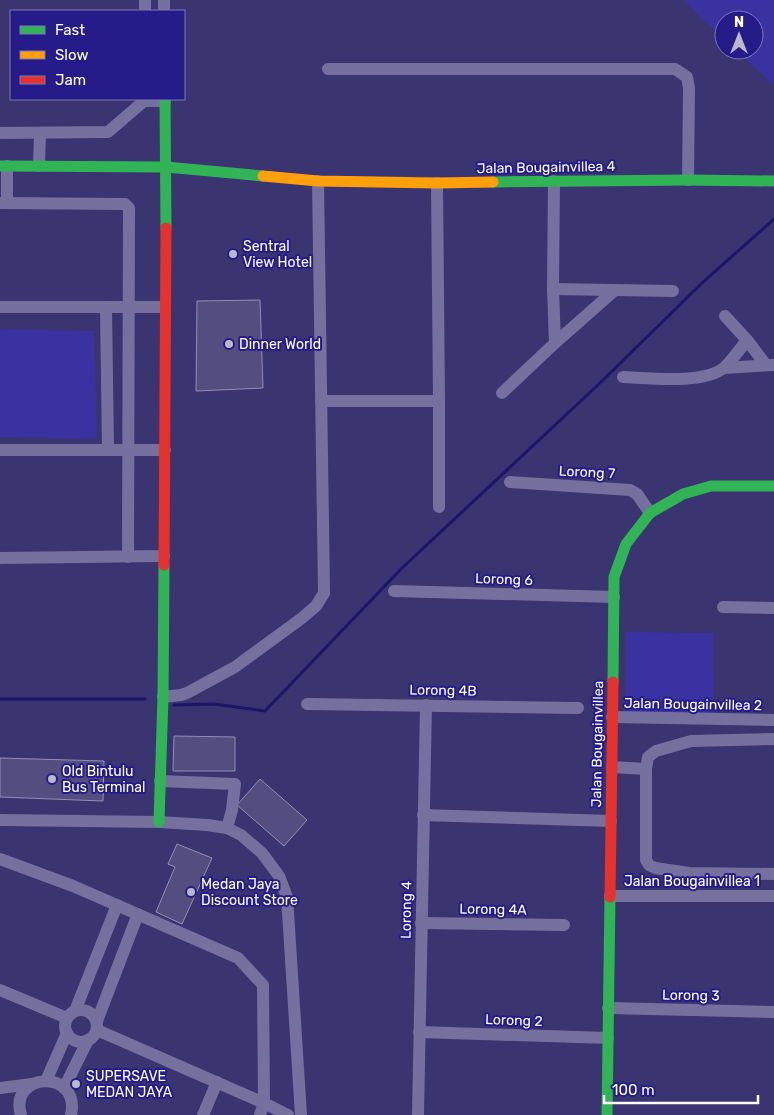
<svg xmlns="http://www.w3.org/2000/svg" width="774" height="1115" font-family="Rubik,sans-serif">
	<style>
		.green { fill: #3b32a1 }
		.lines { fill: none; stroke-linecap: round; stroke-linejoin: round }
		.stream { stroke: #1d1568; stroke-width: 3 }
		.building { fill: #534e7f; stroke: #938fb3 }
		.street { stroke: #75709d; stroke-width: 12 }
		.fast { stroke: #30b455; stroke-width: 11 }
		.slow { stroke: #ff9f0a; stroke-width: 11 }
		.jam { stroke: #e5322d; stroke-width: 11 }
		.poi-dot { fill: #bab8cd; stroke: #251c89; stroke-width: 2 }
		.labels { text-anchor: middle; stroke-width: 4; stroke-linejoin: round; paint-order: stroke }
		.street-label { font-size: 14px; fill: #fff; stroke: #251c89 }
		.poi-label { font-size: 14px; fill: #fff; stroke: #251c89; text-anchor: start }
	</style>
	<rect width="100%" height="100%" fill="#3a3470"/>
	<g class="green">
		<path d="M 683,0 L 774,0 L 774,86 L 736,50 L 754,50 L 754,20 L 724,20 L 724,39 Z"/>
		<path d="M 0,329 L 94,331 L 97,439 L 0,437 Z"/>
		<path d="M 626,632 L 713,633 L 714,715 L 626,714 Z"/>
	</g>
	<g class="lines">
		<g class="stream">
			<path d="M 0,699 L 145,699"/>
			<path d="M 174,705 L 214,704 L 265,711 L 401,569 L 600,383 L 702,283 L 774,219"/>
		</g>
	</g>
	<g class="building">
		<path d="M 260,300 L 263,388 L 196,391 L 197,301 Z"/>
		<path d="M 174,736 L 235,737 L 235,771 L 173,771 Z"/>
		<path d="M 0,758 L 104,761 L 103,801 L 0,797 Z"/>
		<path d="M 260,779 L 307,820 L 284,846 L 237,805 Z"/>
		<path d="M 177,844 L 212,858 L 182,924 L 156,912 L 175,867 L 168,864 Z"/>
	</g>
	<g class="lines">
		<g class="street">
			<path d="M 164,0 L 164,11"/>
			<path d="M 145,11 L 145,0"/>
			<path d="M 328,69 L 675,69 L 687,77 L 689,88 L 688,180"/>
			<path d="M 0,133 L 108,132 L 144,101 L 165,101"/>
			<path d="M 7,166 L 7,203"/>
			<path d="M 39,166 L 40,133"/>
			<path d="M 554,181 L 553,289 L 555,343"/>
			<path d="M 437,183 L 439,401 L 439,507"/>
			<path d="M 0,203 L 125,204 L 129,208 L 128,557"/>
			<path d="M 553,289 L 673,291"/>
			<path d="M 0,307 L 165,307"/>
			<path d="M 106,307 L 108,450"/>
			<path d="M 725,316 L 747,340 L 766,365"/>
			<path d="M 724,368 L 772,365"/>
			<path d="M 623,377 C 649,378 704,385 725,367 C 733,359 740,349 747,340"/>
			<path d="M 502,393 L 555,343 L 615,290"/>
			<path d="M 321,401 L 439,401"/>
			<path d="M 0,450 L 165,450"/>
			<path d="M 510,482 L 630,490 L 637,494 L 650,513"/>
			<path d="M 0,558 L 164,556"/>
			<path d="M 394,591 L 614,597"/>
			<path d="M 723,607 L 774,608"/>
			<path d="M 163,697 L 181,695 L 187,693 L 235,667 L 302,618 L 316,606 L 324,593 L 318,181"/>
			<path d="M 307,704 L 578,708"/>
			<path d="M 612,717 L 774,720"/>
			<path d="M 774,739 L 691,741 L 656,751 L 648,757 L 646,769 L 646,860 L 649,865 L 655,868 L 689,873 L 774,874"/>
			<path d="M 612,767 L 646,769"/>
			<path d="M 160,781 L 235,784 L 232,810 L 227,828"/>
			<path d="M 423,815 L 611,821"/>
			<path d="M 0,820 L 159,822 L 207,825 L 227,828 L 241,835 L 262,853 L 279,876 L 287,897 L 301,1115"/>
			<path d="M 0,859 L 73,886 L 238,958 L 263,985 L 264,1103 L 260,1115"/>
			<path d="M 610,896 L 774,896"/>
			<path d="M 421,923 L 564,925"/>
			<path d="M 0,990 L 67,1018"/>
			<path d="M 608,1008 L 774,1012"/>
			<circle cx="81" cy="1026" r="16"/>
			<path d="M 75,1011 L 117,905"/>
			<path d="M 97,1021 L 138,914"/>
			<path d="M 97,1030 L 264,1103 L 288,1115"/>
			<path d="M 419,1032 L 608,1038"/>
			<path d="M 46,1081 L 67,1033"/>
			<path d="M 0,1088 L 32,1084"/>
			<path d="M 64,1088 L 88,1040"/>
			<path d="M 21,1115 C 8,1072 81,1068 71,1115"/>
			<path d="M 203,1115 L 217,1082"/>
			<path d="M 418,1115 L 426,705"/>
		</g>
		<g class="fast">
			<path d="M 165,99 L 166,228"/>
			<path d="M 0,166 L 166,167 L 263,176"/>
			<path d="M 493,182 L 688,180 L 774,181"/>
			<path d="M 613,682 L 614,577 L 626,544 L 650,513 L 683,494 L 711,486 L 774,486"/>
			<path d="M 159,822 L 163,697 L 164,565"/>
			<path d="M 607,1115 L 610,897"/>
		</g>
		<path class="slow" d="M 263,176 L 318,181 L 437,183 L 493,182"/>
		<g class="jam">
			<path d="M 164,565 L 166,228"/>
			<path d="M 610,897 L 613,682"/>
		</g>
	</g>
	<g class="poi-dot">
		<circle cx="233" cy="254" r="5"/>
		<circle cx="229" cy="344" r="5"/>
		<circle cx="52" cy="779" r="5"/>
		<circle cx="191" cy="892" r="5"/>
		<circle cx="76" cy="1084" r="5"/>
	</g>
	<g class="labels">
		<g class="street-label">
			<text transform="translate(546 167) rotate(-1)" y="5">Jalan Bougainvillea 4</text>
			<text transform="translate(587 472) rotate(3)" y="5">Lorong 7</text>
			<text transform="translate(504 579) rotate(2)" y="5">Lorong 6</text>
			<text transform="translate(443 690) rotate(1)" y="5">Lorong 4B</text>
			<text transform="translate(693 704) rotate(1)" y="5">Jalan Bougainvillea 2</text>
			<text transform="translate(597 744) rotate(-89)" y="5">Jalan Bougainvillea</text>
			<text x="692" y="886">Jalan Bougainvillea 1</text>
			<text transform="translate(493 909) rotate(1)" y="5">Lorong 4A</text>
			<text transform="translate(406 910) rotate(-89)" y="5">Lorong 4</text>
			<text transform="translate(691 995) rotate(1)" y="5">Lorong 3</text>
			<text transform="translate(514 1020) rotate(2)" y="5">Lorong 2</text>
		</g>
		<g class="poi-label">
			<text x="243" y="251">Sentral<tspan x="243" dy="16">View Hotel</tspan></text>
			<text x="239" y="349">Dinner World</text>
			<text x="62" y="776">Old Bintulu<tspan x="62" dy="16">Bus Terminal</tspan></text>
			<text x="201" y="889">Medan Jaya<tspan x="201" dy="16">Discount Store</tspan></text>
			<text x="86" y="1081">SUPERSAVE<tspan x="86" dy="16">MEDAN JAYA</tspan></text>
		</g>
	</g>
	<rect x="10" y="10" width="175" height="90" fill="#251c89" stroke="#7c77b8"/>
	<rect x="20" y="26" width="25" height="8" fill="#30b455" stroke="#7c77b8"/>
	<text x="55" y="35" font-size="15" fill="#ffffff">Fast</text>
	<rect x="20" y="51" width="25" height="8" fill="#ff9f0a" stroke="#7c77b8"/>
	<text x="55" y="60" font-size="15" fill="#ffffff">Slow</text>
	<rect x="20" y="76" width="25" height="8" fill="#e5322d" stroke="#7c77b8"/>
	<text x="55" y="85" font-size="15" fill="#ffffff">Jam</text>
	<g transform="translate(739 35)"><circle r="24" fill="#251c89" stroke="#7c77b8"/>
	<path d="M0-4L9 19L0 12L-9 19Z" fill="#bab8cd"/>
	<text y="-8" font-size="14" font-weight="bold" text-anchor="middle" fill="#ffffff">N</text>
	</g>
	<path d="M604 1095v8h154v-8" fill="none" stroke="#ffffff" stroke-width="2.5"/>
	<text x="612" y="1095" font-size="15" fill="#ffffff" stroke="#251c89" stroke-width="4" paint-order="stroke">100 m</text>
</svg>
